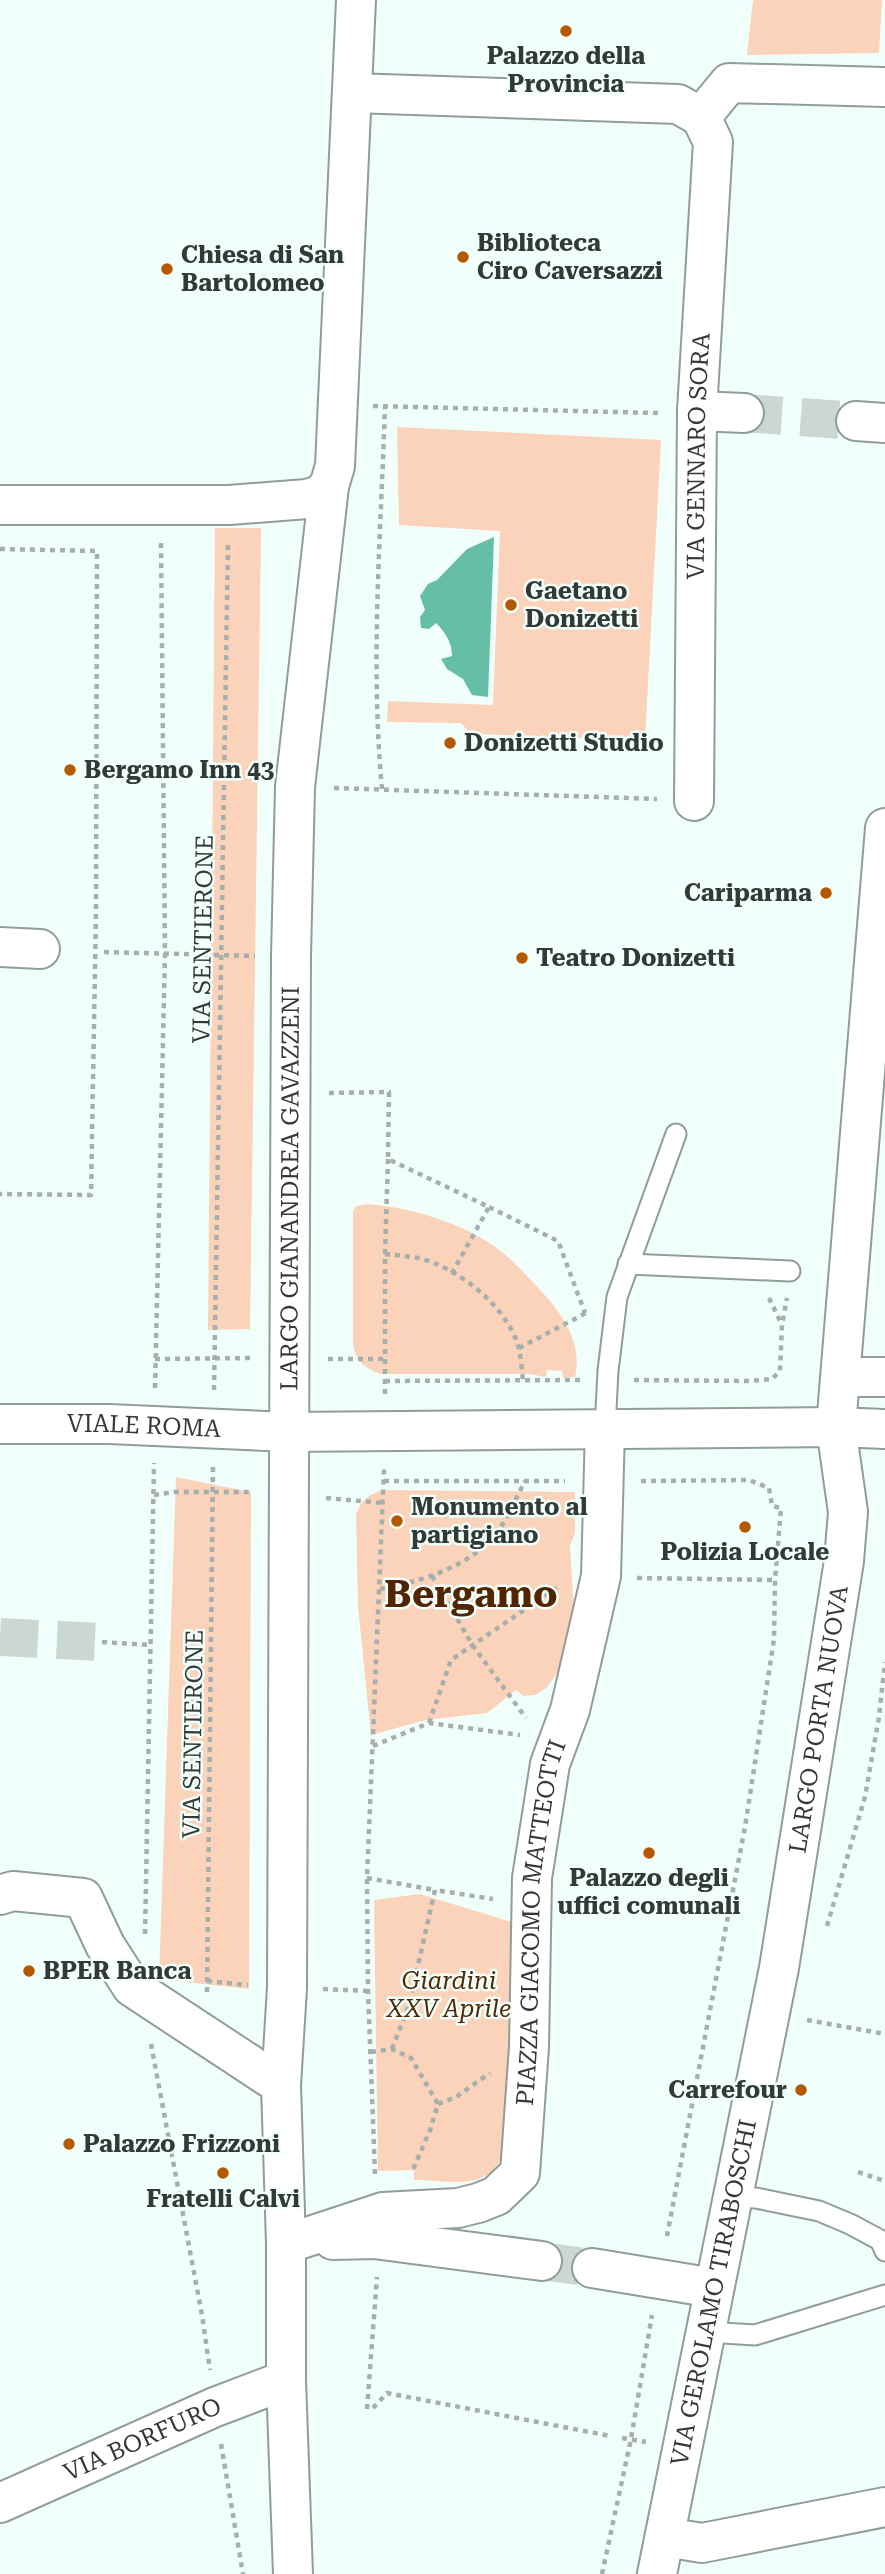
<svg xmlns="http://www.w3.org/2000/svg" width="885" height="2574" font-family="'Roboto Serif',serif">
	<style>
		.green { fill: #fbd2ba }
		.water { fill: #65bfa7 }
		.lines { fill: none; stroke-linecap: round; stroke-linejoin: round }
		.street-tunnel { stroke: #cbd7d3; stroke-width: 38; stroke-dasharray: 38 19; stroke-linecap: butt }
		.lane-casing { stroke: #909d99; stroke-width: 23 }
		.street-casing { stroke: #909d99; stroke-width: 42 }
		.secondary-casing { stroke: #909d99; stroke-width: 42 }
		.path { stroke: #a5b0ac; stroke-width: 4.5; stroke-dasharray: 5 5; stroke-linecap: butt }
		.lane { stroke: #fff; stroke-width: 19 }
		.street { stroke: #fff; stroke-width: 38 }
		.secondary { stroke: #fff; stroke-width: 38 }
		.poi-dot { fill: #b55900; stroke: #f1fffa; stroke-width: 2.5 }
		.labels { text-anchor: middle; stroke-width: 5; stroke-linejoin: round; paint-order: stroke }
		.poi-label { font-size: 24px; font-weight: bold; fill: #333937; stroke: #f1fffa; text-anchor: start }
		.street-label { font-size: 24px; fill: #333937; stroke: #f1fffa }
		.park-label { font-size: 24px; font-style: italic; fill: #512808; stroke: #f1fffa }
		.town-label { font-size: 38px; font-weight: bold; fill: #512501; stroke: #f1fffa }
	</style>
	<rect width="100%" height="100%" fill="#f1fffa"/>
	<g class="green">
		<path d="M 753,0 L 882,0 L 879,53 L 747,55 Z"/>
		<path d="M 397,427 L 661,440 L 645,740 L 471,734 L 461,723 L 387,722 L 388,701 L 493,705 L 500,531 L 399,525 Z"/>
		<path d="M 215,528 L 261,528 L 250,1329 L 208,1330 Z"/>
		<path d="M 367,1204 C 409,1207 459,1222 494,1246 C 512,1259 526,1275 541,1291 C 563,1315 583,1344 575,1377 L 563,1378 L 562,1371 L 547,1370 L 546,1377 L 529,1374 L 381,1374 C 365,1369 356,1361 353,1345 L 353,1212 L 356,1206 Z"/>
		<path d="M 176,1477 L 251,1492 L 249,1989 L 159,1979 Z"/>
		<path d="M 382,1490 L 575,1492 L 575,1533 L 570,1546 L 573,1597 L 577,1614 L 562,1667 L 546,1688 L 535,1695 L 523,1696 L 516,1690 L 487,1713 L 426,1720 L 371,1735 L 358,1606 L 356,1515 C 361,1500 368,1495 382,1490 Z"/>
		<path d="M 420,1894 L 515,1923 L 521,1968 L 503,2150 C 493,2195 445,2179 414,2180 L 414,2170 L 378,2171 L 374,1900 Z"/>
	</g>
	<path class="water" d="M 494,537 L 488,697 L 472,695 L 463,679 L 447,669 L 441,659 L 452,656 C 452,643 446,633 436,623 L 429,629 L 421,628 L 420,617 L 425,610 L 420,596 L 428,584 L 437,580 L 467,549 Z"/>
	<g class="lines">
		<g class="street-tunnel">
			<path d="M 744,413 L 856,421"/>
			<path d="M 0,1637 L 102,1642"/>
			<path d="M 542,2261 L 592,2268"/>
		</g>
		<defs>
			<g id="lane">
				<path d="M 628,1264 L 790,1271"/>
				<path d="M 605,1429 L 608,1371 L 617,1297 L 676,1134"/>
				<path d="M 732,2197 L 756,2198 L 819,2211 L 850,2224 L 880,2240 L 885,2251"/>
				<path d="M 706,2332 L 755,2335 L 885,2295"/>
			</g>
			<g id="street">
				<path d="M 352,93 L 678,104 L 701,117 L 729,83 L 885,87"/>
				<path d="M 697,411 L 744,413"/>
				<path d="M 856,421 L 885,423"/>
				<path d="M 0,505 L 229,505 L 307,499 L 320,495 L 329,486"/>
				<path id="s1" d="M 694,801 L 697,411 L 713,142 L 701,117"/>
				<path d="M 0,947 L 40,949"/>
				<path d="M 0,1895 L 13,1891 L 83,1898 L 105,1945 L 132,1987 L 281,2085"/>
				<path d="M 333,2240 L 374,2239 L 542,2261"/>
				<path id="s2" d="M 286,2244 L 383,2212 L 458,2208 L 478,2203 L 496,2196 L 520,2173 L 529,2047 L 532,1878 L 550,1764 L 570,1710 L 601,1576 L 605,1429"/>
				<path d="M 592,2268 L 714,2288"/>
				<path id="s3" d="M 0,2503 L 215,2407 L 286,2380"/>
				<path d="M 665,2537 L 702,2543 L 885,2507"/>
				<path id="s4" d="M 293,2574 L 286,2380 L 286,2244 L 281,2085 L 287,1988 L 291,956 L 295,787 L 329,486 L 335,466 L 356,0"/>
				<path id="s5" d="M 657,2574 L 779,1968 L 844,1561 L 848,1512 L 836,1427 L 885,828"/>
			</g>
			<g id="secondary">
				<path d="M 841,1377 L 885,1377"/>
				<path id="s6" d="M 0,1424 L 109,1424 L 288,1432 L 836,1427 L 885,1429"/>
			</g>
		</defs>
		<use href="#lane" class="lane-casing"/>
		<use href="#street" class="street-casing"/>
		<use href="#secondary" class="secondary-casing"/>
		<g class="path">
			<path d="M 373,406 L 658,413"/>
			<path d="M 0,549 L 97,551 L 96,911 L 91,1195 L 0,1194"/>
			<path d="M 334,788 L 657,799"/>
			<path d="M 382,789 C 370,662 381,533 385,406"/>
			<path d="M 104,952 L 255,956"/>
			<path d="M 329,1093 L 389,1092 L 388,1159 L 489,1207 L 452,1273"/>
			<path d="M 489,1207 L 558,1241 L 585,1313"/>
			<path d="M 385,1254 L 388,1159"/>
			<path d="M 769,1298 L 782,1325"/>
			<path d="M 519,1348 L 586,1313"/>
			<path d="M 155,1359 L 253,1358"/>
			<path d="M 328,1359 L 385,1359"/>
			<path d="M 634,1380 L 749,1381 L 772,1379 L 780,1371 L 782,1325 L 787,1298"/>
			<path d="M 385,1381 L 580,1380"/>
			<path d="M 155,1388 L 165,954 L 161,543"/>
			<path d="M 214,1390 L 228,541"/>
			<path d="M 385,1394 L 385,1254 C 396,1255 407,1256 418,1258 C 458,1267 509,1308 519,1349 C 521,1359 522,1371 523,1381"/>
			<path d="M 384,1481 L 565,1481"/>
			<path d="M 641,1481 L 749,1480 L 769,1488 L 772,1506 L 781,1508 L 775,1580 L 774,1639 L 745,1827 L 666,2241"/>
			<path d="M 154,1495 L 175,1492 L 251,1492"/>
			<path d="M 326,1498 L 383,1503"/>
			<path d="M 432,1576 L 473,1646 L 526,1718"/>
			<path d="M 637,1578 L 775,1580"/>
			<path d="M 380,1589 C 420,1582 469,1567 496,1534 C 508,1518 516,1498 525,1481"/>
			<path d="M 102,1642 L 150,1645"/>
			<path d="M 429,1723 L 451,1660 L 559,1586"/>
			<path d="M 373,1746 L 429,1723 L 520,1735"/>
			<path d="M 367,1878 L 435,1890"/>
			<path d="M 827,1926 L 865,1797 L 879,1717 L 885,1662"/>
			<path d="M 145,1934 L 154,1463"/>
			<path d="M 207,1981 L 248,1985"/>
			<path d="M 323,1989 L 368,1991"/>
			<path d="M 207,1992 L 213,1465"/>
			<path d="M 807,2020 L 885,2034"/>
			<path d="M 151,2044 L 202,2315 L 210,2370"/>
			<path d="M 392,2049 L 409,2005 L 435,1890 L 493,1899"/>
			<path d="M 371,2052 L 392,2049 L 411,2058 L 438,2104 L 430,2130 L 414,2167 L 409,2171"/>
			<path d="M 438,2104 L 456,2097 L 490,2073"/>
			<path d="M 858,2172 L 885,2181"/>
			<path d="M 375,2174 L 368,1991 L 367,1878 L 384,1469"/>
			<path d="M 373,2408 L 387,2393 L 610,2436"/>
			<path d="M 367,2409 L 377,2277"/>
			<path d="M 622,2438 L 646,2442"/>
			<path d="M 221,2444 L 243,2574"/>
			<path d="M 602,2574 L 631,2439 L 652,2315"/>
		</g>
		<use href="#lane" class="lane"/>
		<use href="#street" class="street"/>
		<use href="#secondary" class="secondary"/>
	</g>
	<g class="poi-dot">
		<circle cx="566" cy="31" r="7"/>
		<circle cx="463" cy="257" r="7"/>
		<circle cx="167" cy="269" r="7"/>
		<circle cx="511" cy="605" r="7"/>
		<circle cx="450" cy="743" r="7"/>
		<circle cx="70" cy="770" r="7"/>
		<circle cx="826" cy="893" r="7"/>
		<circle cx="522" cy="958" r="7"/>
		<circle cx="397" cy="1521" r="7"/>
		<circle cx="745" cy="1527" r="7"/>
		<circle cx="649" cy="1853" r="7"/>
		<circle cx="29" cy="1971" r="7"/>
		<circle cx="801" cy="2090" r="7"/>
		<circle cx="69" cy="2144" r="7"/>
		<circle cx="223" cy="2173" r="7"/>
	</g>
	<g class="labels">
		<g class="poi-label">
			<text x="566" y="64" text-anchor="middle">Palazzo della<tspan x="566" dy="28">Provincia</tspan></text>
			<text x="477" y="251">Biblioteca<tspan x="477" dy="28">Ciro Caversazzi</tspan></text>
			<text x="181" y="263">Chiesa di San<tspan x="181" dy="28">Bartolomeo</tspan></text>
			<text x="525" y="599">Gaetano<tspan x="525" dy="28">Donizetti</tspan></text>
			<text x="464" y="751">Donizetti Studio</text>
			<text x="84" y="778">Bergamo Inn 43</text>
			<text x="812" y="901" text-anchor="end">Cariparma</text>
			<text x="536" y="966">Teatro Donizetti</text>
			<text x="411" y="1515">Monumento al<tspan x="411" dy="28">partigiano</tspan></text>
			<text x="745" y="1560" text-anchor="middle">Polizia Locale</text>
			<text x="649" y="1886" text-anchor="middle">Palazzo degli<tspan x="649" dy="28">uffici comunali</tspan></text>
			<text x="43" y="1979">BPER Banca</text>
			<text x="787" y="2098" text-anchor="end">Carrefour</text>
			<text x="83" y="2152">Palazzo Frizzoni</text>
			<text x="223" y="2207" text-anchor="middle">Fratelli Calvi</text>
		</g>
		<g class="street-label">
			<text dy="8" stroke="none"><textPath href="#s1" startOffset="345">VIA GENNARO SORA</textPath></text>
			<text transform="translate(203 939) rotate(-89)" y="8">VIA SENTIERONE</text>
			<text dy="8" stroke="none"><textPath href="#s4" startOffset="1386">LARGO GIANANDREA GAVAZZENI</textPath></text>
			<text dy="8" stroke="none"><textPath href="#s6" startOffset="144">VIALE ROMA</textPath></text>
			<text dy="8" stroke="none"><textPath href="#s5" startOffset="870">LARGO PORTA NUOVA</textPath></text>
			<text transform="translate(193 1734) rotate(-89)" y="8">VIA SENTIERONE</text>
			<text dy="8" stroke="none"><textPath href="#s2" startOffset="502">PIAZZA GIACOMO MATTEOTTI</textPath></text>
			<text dy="8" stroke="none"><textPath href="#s5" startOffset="287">VIA GEROLAMO TIRABOSCHI</textPath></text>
			<text dy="8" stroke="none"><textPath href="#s3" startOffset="156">VIA BORFURO</textPath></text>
		</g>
		<g class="park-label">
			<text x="449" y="1989">Giardini<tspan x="449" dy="28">XXV Aprile</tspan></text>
		</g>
		<g class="town-label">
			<text x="471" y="1607">Bergamo</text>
		</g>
	</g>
</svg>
